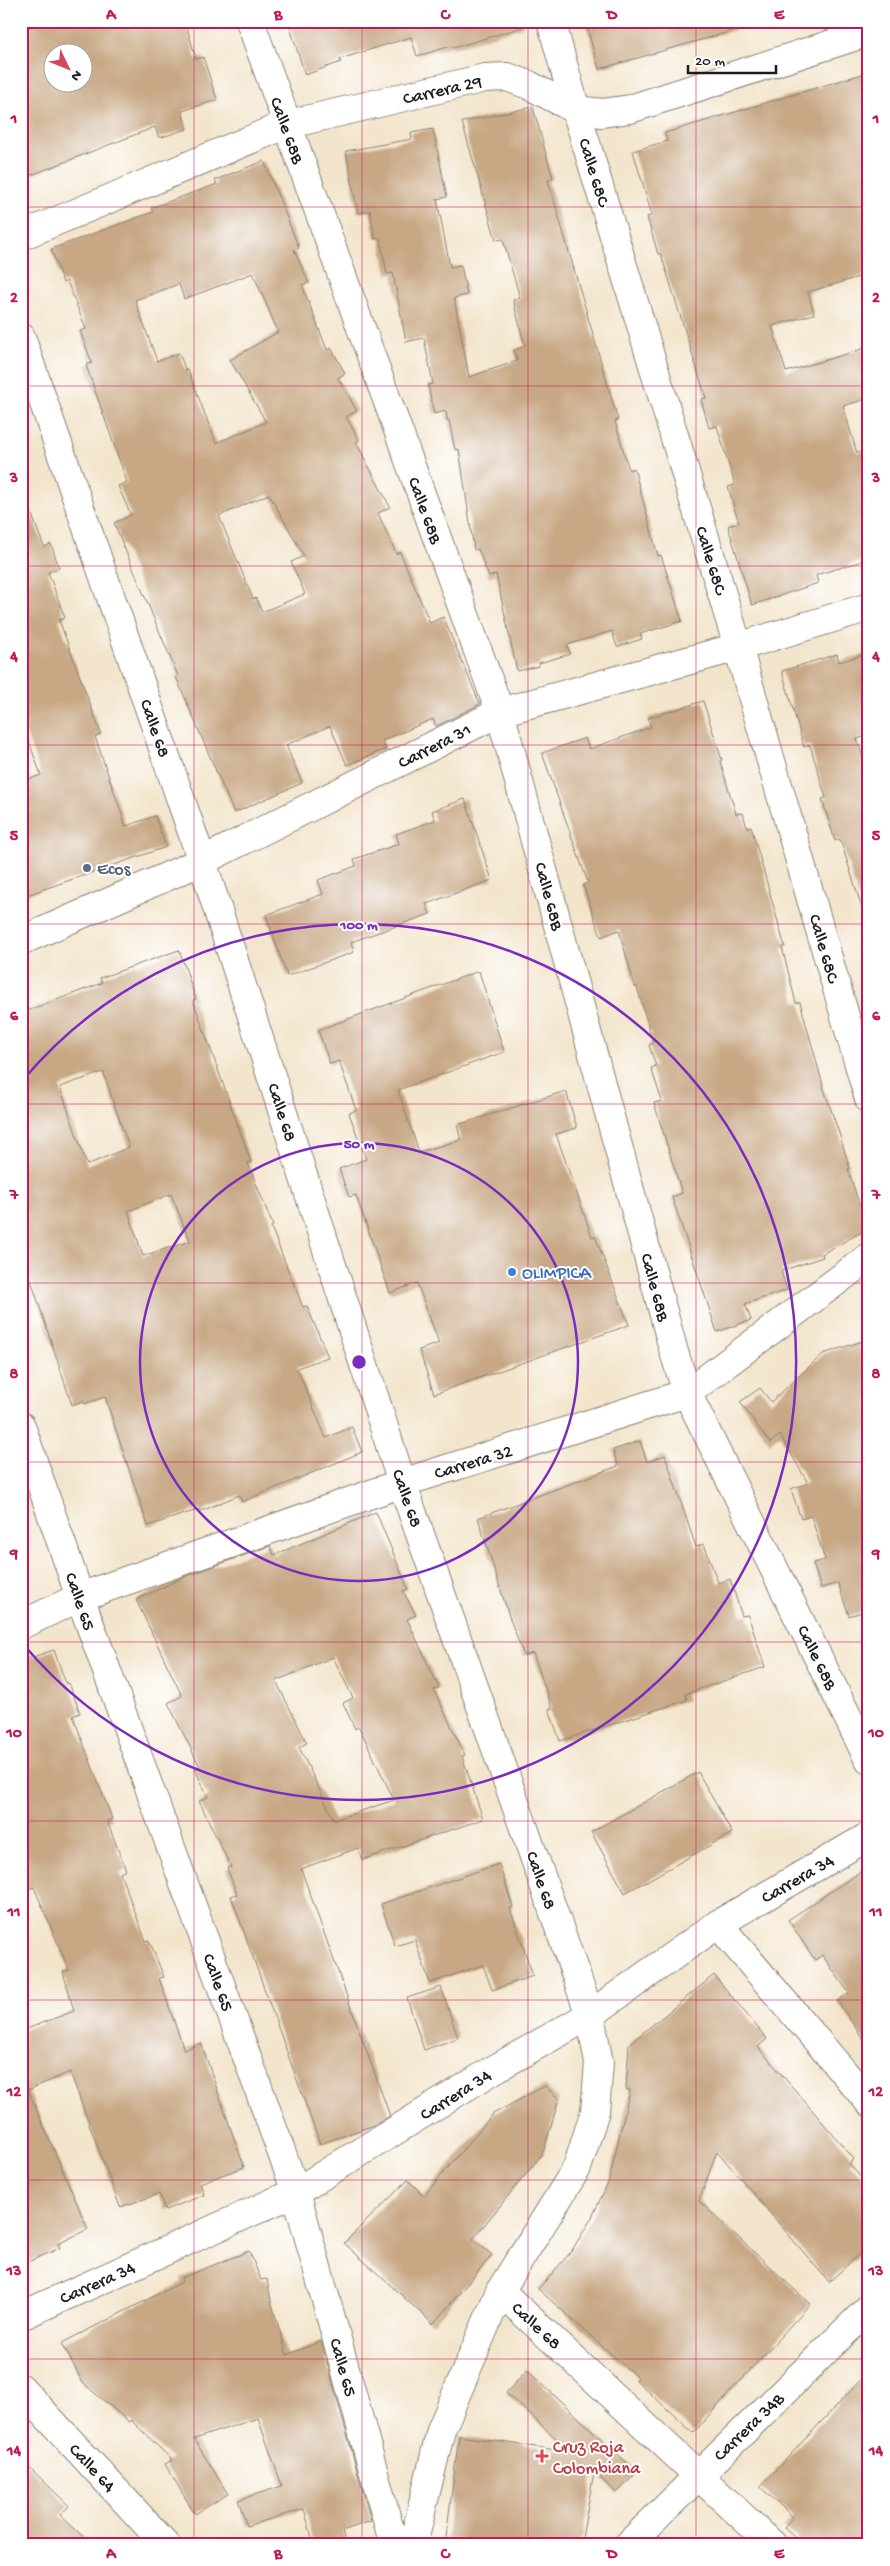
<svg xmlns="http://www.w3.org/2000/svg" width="890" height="2566" font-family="'Gochi Hand',sans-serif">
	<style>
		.building { fill: #c7a784; fill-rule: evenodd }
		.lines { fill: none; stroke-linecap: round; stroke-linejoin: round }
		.minor-casing { stroke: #888074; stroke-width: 30 }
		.minor { stroke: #fff; stroke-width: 28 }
		.grid { fill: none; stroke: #c2185b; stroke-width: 1; stroke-opacity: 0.55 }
		.ring { fill: none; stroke: #7b2cbf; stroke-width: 2.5 }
		.service-dot { fill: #5c6f8a; stroke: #fff; stroke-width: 2 }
		.shop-dot { fill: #3f7fe0; stroke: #fff; stroke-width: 2 }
		.health-dot { fill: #e0444e; stroke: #fff; stroke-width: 2 }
		.labels { text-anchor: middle; stroke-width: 4; stroke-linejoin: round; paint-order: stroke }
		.street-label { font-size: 18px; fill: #1c1c1c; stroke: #fff }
		.service-label { font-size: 18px; fill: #4e5e75; stroke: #fff; text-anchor: start }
		.shop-label { font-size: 18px; fill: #366cbe; stroke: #fff; text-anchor: start }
		.health-label { font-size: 18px; fill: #be3a42; stroke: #fff; text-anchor: start }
		.centre { fill: #7b2cbf; stroke: #fff; stroke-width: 2.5 }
		.ring-label { font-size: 15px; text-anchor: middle; font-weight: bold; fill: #7b2cbf; stroke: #fff; stroke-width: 4; stroke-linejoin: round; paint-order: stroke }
		.neatline { fill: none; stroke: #c2185b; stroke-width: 2 }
		.grid-label { font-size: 16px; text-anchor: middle; font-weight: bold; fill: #c2185b }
	</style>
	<rect width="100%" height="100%" fill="#fff"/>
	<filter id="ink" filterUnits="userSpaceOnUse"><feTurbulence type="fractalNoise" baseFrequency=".02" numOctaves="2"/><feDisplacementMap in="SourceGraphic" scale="10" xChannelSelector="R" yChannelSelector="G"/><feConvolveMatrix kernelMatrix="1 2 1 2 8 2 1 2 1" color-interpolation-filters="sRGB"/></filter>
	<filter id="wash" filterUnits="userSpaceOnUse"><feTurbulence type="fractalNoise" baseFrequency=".0096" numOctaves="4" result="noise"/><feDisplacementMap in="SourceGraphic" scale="20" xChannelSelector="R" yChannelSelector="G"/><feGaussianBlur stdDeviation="1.12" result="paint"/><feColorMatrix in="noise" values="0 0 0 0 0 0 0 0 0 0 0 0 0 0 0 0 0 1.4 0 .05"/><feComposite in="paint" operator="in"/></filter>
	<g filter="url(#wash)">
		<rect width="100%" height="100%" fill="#f3e5cc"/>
		<g id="blocks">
			<g class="building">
				<path d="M 33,21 L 185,21 L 196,59 L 203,57 L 217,100 L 182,111 L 187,129 L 159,138 L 155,127 L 21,179 L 21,30 L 35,26 ZM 52,52 L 82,52 L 82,82 L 52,82 Z"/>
				<path d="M 288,21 L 522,21 L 523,27 L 453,48 L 452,46 L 417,56 L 411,37 L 340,59 L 341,62 L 305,75 Z"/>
				<path d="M 585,21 L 742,21 L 743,28 L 599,69 Z"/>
				<path d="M 869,72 L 869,274 L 808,292 L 814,314 L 772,326 L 786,372 L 869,347 L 869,398 L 843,406 L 857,453 L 869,449 L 869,559 L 816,575 L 818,583 L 752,605 L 728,526 L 739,523 L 728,487 L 735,485 L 717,426 L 709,428 L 701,399 L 706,398 L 661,254 L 658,254 L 647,217 L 652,215 L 633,151 L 667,141 L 665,133 Z"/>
				<path d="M 533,107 L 553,179 L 548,180 L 618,420 L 615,421 L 629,470 L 634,468 L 658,556 L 661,555 L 682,621 L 640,634 L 642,639 L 617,647 L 612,631 L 567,645 L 570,654 L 539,663 L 539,666 L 517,671 L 496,574 L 489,577 L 478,549 L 474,550 L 459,449 L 455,450 L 449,420 L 447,420 L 446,411 L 434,414 L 428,385 L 433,384 L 424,338 L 406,342 L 393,273 L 387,274 L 380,238 L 375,239 L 370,211 L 358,213 L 346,151 L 412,139 L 411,133 L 433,129 L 447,197 L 437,199 L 450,267 L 461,265 L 467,295 L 454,298 L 469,377 L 517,361 L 514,350 L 525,346 L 513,300 L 520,298 L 503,239 L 496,240 L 462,122 Z"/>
				<path d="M 264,161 L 299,248 L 294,250 L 309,283 L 302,285 L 327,350 L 331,348 L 345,373 L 338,378 L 357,411 L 346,417 L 359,440 L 356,442 L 390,507 L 378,513 L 396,554 L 400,552 L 430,623 L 443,617 L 480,704 L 436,726 L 433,719 L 382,741 L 386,749 L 347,765 L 330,726 L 286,745 L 302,783 L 234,813 L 176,677 L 178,676 L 114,523 L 131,515 L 118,486 L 127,482 L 86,365 L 92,363 L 80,331 L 86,329 L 67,281 L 63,283 L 51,249 L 153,212 L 151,208 L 217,184 L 215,180 ZM 253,273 L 278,332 L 230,360 L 266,422 L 216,443 L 188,370 L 186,371 L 179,353 L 157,361 L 135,300 L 179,284 L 184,299 ZM 269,494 L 304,556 L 291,562 L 305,594 L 262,612 L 256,598 L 253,599 L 219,516 Z"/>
				<path d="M 21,494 L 24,494 L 44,547 L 51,544 L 59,568 L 48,572 L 65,618 L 59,620 L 101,734 L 95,737 L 126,826 L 155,816 L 166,847 L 21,897 L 21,782 L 41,775 L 21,720 Z"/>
				<path d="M 869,653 L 869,735 L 857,739 L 869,775 L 869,913 L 864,914 L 840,839 L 835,841 L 822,799 L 826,798 L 810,745 L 804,747 L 782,671 L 837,654 L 839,662 Z"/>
				<path d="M 703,701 L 722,760 L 720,761 L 736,814 L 743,813 L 747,828 L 751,826 L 785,947 L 782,947 L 796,1003 L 800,1002 L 824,1089 L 840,1136 L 850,1169 L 848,1169 L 867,1229 L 822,1254 L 823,1257 L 781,1271 L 787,1290 L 745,1304 L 751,1320 L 717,1332 L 672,1197 L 682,1193 L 654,1103 L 662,1101 L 651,1068 L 656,1066 L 649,1045 L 653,1043 L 637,987 L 635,987 L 619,930 L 601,937 L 583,885 L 588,883 L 542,753 L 585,738 L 589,749 L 651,727 L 648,718 Z"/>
				<path d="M 465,799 L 492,880 L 426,904 L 430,914 L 351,942 L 354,952 L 287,976 L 266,915 L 323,894 L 318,880 L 356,866 L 354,859 L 399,844 L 396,834 L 435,820 L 432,811 Z"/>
				<path d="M 179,950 L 196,999 L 193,1000 L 251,1162 L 248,1163 L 273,1226 L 271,1227 L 303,1307 L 307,1306 L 328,1357 L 297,1368 L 326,1438 L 352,1427 L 362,1452 L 242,1502 L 239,1495 L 201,1511 L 200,1509 L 148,1526 L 105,1397 L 84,1404 L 83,1401 L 72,1405 L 21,1250 L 21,1013 L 102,983 L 100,978 ZM 103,1072 L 129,1147 L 87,1165 L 60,1087 ZM 171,1194 L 190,1241 L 143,1256 L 128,1211 Z"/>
				<path d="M 479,971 L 504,1052 L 398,1090 L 419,1152 L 461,1140 L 457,1125 L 566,1091 L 577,1128 L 556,1134 L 592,1237 L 595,1236 L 629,1325 L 434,1394 L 419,1350 L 439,1343 L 417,1283 L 390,1293 L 356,1195 L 349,1197 L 339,1169 L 366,1159 L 349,1113 L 356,1110 L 339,1061 L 330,1064 L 318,1030 Z"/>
				<path d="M 869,1339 L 869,1610 L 849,1616 L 838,1583 L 821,1588 L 813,1563 L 825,1560 L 811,1516 L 801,1519 L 791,1489 L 808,1483 L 780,1435 L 770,1443 L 740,1402 L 760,1388 L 771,1402 L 823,1354 Z"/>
				<path d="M 640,1441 L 647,1462 L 665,1455 L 696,1547 L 704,1544 L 718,1583 L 730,1579 L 742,1616 L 748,1615 L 765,1667 L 685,1694 L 687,1700 L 560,1741 L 549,1709 L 552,1708 L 533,1653 L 524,1656 L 510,1619 L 478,1518 L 618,1466 L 613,1450 Z"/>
				<path d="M 376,1512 L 408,1589 L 403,1591 L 416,1615 L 407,1619 L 439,1688 L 434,1690 L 465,1755 L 462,1756 L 483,1819 L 362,1860 L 358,1848 L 301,1869 L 390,2116 L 377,2124 L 320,2144 L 231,1896 L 237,1894 L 227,1868 L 231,1867 L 199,1801 L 208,1797 L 195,1769 L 200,1767 L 168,1703 L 182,1696 L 136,1600 L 184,1577 L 270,1546 L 274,1555 ZM 333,1657 L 353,1698 L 343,1703 L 355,1729 L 359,1727 L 394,1800 L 334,1820 L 299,1747 L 307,1743 L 276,1681 Z"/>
				<path d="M 54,1650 L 66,1684 L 69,1683 L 80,1713 L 73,1716 L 112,1819 L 107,1821 L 126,1870 L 120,1873 L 146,1941 L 149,1940 L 164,1977 L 159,1978 L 184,2050 L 201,2043 L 244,2167 L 200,2183 L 204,2195 L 165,2210 L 159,2194 L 120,2207 L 70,2072 L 28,2090 L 88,2229 L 58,2244 L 60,2248 L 21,2265 L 21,2031 L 74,2011 L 63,1972 L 69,1970 L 34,1887 L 21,1892 L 21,1661 Z"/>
				<path d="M 698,1772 L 732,1833 L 625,1893 L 591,1832 Z"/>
				<path d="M 499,1864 L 513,1907 L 510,1908 L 533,1976 L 492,1990 L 483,1965 L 430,1983 L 415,1940 L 395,1946 L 381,1904 Z"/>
				<path d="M 869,1866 L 869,2047 L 837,2001 L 849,1993 L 822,1955 L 815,1960 L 788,1920 Z"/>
				<path d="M 714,1975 L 767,2039 L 758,2047 L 854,2159 L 849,2164 L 869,2186 L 869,2245 L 829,2282 L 717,2151 L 699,2201 L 810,2304 L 693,2433 L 636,2380 L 638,2378 L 538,2289 L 571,2252 L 591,2219 L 609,2181 L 630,2090 L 626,2089 L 629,2044 Z"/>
				<path d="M 441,1987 L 458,2038 L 424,2050 L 407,1998 Z"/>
				<path d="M 545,2086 L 559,2099 L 543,2153 L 473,2239 L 492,2255 L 433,2324 L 344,2243 L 408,2180 L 424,2196 L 493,2114 Z"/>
				<path d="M 249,2251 L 261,2280 L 267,2279 L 271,2301 L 287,2355 L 321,2341 L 371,2521 L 342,2531 L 346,2545 L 314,2545 L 304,2509 L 247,2526 L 238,2500 L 282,2486 L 258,2418 L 194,2439 L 228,2494 L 195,2514 L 165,2464 L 172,2460 L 131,2420 L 129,2422 L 83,2383 L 62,2343 L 182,2282 L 181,2278 Z"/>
				<path d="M 527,2370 L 637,2472 L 617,2493 L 594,2472 L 582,2538 L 574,2545 L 445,2545 L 459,2436 L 571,2452 L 506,2393 Z"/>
				<path d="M 869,2371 L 869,2545 L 804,2545 L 784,2527 L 793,2517 L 760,2487 Z"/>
				<path d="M 21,2459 L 69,2506 L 60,2515 L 92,2545 L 21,2545 Z"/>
			</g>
		</g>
	</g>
	<g filter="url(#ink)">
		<use href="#blocks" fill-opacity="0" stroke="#888074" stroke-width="1"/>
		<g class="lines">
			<defs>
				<g id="minor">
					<path d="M 250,21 L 500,712 L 674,1352 L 687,1393 L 869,1760"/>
					<path d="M 551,21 L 576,110 L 738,647 L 869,1099"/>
					<path d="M 21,236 L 285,125 L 485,78 L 507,77 L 529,85 L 576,110 L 602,113 L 630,109 L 869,32"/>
					<path d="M 21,337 L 202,861 L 402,1483 L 590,2015 L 599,2063 L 595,2111 L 577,2168 L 500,2291 L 441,2430 L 413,2545"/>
					<path d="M 21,941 L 202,861 L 500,712 L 738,647 L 869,607"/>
					<path d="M 21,1426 L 80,1597 L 296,2192 L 394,2545"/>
					<path d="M 21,1625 L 80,1597 L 402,1483 L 687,1393 L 869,1257"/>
					<path d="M 718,1924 L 869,2102"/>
					<path d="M 500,2291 L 773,2545"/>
					<path d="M 21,2316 L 296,2192 L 493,2070 L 590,2015 L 718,1924 L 869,1836"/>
					<path d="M 21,2388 L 166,2545"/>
					<path d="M 628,2545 L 869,2308"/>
				</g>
			</defs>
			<use href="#minor" class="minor-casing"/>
			<use href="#minor" class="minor"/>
		</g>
	</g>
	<path class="grid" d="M 194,21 L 194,2545M 362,21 L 362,2545M 528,21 L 528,2545M 696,21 L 696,2545M 21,207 L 869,207M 21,386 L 869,386M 21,566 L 869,566M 21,745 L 869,745M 21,924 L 869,924M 21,1104 L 869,1104M 21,1283 L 869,1283M 21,1462 L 869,1462M 21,1642 L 869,1642M 21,1821 L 869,1821M 21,2000 L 869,2000M 21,2180 L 869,2180M 21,2359 L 869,2359"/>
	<g class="ring">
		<circle cx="359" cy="1362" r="219"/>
		<path d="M23 1080A438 438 0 1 1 23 1644"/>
	</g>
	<circle class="service-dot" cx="87" cy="868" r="5"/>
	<circle class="shop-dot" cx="512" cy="1272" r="5"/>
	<path class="health-dot" d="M539.5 2448.5h5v5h5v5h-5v5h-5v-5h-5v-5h5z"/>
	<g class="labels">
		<g class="street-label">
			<text transform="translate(442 89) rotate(-13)" y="6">Carrera 29</text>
			<text transform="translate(288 130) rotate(70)" y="6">Calle 68B</text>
			<text transform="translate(595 172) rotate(73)" y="6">Calle 68C</text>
			<text transform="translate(426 510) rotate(70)" y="6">Calle 68B</text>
			<text transform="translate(712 560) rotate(73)" y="6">Calle 68C</text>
			<text transform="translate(156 728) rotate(71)" y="6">Calle 68</text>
			<text transform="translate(434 745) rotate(-27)" y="6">Carrera 31</text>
			<text transform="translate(550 896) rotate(75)" y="6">Calle 68B</text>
			<text transform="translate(825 948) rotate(74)" y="6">Calle 68C</text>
			<text transform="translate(283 1112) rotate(72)" y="6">Calle 68</text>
			<text transform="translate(656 1287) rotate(75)" y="6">Calle 68B</text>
			<text transform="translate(473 1461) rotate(-17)" y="6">Carrera 32</text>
			<text transform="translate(408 1498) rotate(71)" y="6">Calle 68</text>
			<text transform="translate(81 1601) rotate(71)" y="6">Calle 65</text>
			<text transform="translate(818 1657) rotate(64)" y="6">Calle 68B</text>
			<text transform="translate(797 1878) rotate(-30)" y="6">Carrera 34</text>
			<text transform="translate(542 1880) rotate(71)" y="6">Calle 68</text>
			<text transform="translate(219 1982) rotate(70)" y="6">Calle 65</text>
			<text transform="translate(455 2094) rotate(-32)" y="6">Carrera 34</text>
			<text transform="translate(97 2282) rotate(-24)" y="6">Carrera 34</text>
			<text transform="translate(537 2325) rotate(43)" y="6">Calle 68</text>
			<text transform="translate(344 2367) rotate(74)" y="6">Calle 65</text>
			<text transform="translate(748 2426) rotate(-44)" y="6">Carrera 34B</text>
			<text transform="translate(93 2467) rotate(47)" y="6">Calle 64</text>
		</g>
		<g class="service-label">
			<text x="97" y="874">Ecos</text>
		</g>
		<g class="shop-label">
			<text x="522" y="1278">OLIMPICA</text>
		</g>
		<g class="health-label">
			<text x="553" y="2452">Cruz Roja<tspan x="553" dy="21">Colombiana</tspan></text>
		</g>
	</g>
	<circle cx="359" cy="1362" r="8" class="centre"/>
	<g class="ring-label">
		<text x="359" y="929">100 m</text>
		<text x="359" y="1148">50 m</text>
	</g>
	<rect width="890" height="2566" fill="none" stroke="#fff" stroke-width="55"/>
	<g transform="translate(68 68) rotate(133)"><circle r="24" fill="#ffffff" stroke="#a4a4a4"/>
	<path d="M0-4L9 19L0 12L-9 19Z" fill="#d1495b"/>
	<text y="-8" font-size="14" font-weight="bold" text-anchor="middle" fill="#1c1c1c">N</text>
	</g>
	<path d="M688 65v8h88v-8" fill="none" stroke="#1c1c1c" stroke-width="2.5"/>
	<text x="695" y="65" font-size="15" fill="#1c1c1c" stroke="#ffffff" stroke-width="4" paint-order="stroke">20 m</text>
	<rect x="28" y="28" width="834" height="2510" class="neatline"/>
	<g class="grid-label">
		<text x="111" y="19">A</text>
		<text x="278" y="19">B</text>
		<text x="445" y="19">C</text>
		<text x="612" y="19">D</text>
		<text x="779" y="19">E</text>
		<text x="14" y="123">1</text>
		<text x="876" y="123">1</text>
		<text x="14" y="302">2</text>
		<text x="876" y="302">2</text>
		<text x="14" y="482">3</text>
		<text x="876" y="482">3</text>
		<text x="14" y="661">4</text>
		<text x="876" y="661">4</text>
		<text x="14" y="840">5</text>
		<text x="876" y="840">5</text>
		<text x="14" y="1020">6</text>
		<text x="876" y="1020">6</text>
		<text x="14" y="1199">7</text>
		<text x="876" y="1199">7</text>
		<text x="14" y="1378">8</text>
		<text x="876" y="1378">8</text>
		<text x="14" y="1558">9</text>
		<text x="876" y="1558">9</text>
		<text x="14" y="1737">10</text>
		<text x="876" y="1737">10</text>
		<text x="14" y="1916">11</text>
		<text x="876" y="1916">11</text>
		<text x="14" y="2096">12</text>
		<text x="876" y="2096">12</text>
		<text x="14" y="2275">13</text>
		<text x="876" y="2275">13</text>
		<text x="14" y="2455">14</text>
		<text x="876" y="2455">14</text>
		<text x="111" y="2558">A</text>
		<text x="278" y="2558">B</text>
		<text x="445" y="2558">C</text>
		<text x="612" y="2558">D</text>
		<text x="779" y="2558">E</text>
	</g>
</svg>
